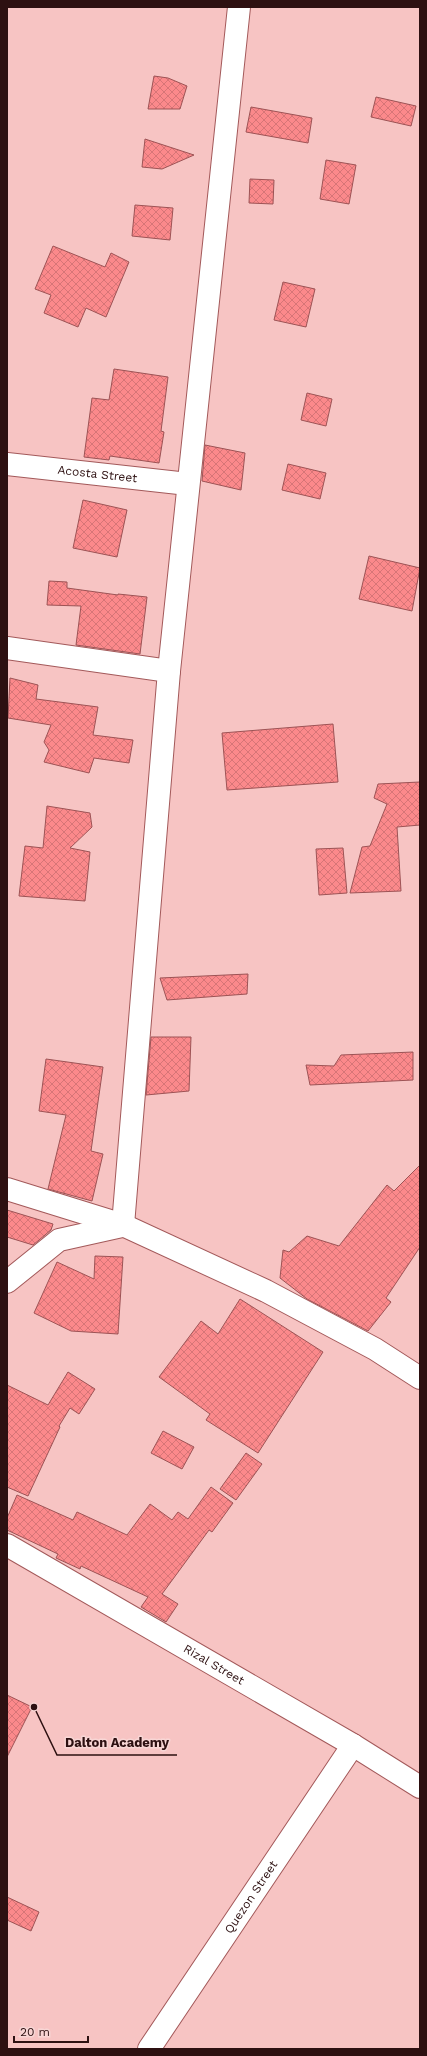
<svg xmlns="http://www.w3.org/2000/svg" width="427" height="2056" font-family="'Work Sans',sans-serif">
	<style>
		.building { fill: url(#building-cross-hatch); stroke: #9d5355 }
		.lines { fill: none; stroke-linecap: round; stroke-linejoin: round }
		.minor-casing { stroke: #a3595a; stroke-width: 24 }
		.minor { stroke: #fff; stroke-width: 22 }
		.labels { text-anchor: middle; stroke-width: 3; stroke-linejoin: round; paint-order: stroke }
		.street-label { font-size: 12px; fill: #2d1011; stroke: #f8d6d5 }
		.leader { fill: none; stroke: #2d1011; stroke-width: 1.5 }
		.callout-dot { fill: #2d1011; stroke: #f8d6d5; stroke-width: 1.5 }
		.callout-label { font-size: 13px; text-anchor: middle; font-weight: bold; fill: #2d1011; stroke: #f8d6d5; stroke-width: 3; stroke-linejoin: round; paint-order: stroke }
	</style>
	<defs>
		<pattern id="building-cross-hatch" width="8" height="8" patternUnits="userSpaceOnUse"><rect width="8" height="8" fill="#fb898b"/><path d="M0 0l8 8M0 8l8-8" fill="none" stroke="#d77577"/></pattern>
	</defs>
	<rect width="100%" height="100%" fill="#f7c4c3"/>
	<g class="building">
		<path d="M 154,76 L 168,78 L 187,86 L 180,109 L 148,109 Z"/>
		<path d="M 376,97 L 416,106 L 411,126 L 371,117 Z"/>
		<path d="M 251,107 L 312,118 L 308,143 L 246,132 Z"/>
		<path d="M 145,139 L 194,155 L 162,169 L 142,167 Z"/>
		<path d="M 326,160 L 356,165 L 349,204 L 320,199 Z"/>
		<path d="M 250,179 L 274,180 L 273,204 L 249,203 Z"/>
		<path d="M 135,205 L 173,208 L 170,240 L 132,236 Z"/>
		<path d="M 53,246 L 105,267 L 111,253 L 129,262 L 106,317 L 86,308 L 78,327 L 44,313 L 51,295 L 35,289 Z"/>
		<path d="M 283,282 L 315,289 L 306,327 L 274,320 Z"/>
		<path d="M 114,369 L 168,377 L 161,431 L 164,432 L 159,463 L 110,456 L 109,460 L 84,457 L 92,398 L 109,400 Z"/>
		<path d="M 307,393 L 332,399 L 326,426 L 301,420 Z"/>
		<path d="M 205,445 L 245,453 L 241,490 L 202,481 Z"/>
		<path d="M 288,464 L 326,473 L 320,499 L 282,490 Z"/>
		<path d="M 83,500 L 127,510 L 117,557 L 73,548 Z"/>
		<path d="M 369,556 L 420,568 L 412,611 L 359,599 Z"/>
		<path d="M 49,581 L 67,582 L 67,588 L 118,595 L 118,594 L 147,597 L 140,654 L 76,645 L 81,606 L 47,605 Z"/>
		<path d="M 10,678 L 38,685 L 36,699 L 98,707 L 93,735 L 133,740 L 129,763 L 94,758 L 89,773 L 44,762 L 49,750 L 44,742 L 51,725 L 8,718 Z"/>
		<path d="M 333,724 L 338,782 L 227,790 L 222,733 Z"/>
		<path d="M 420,782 L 420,825 L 397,827 L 401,891 L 350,893 L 362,847 L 370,846 L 387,804 L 374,798 L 378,784 Z"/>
		<path d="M 47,806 L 90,813 L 92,827 L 70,848 L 90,852 L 85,901 L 19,896 L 25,846 L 43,848 Z"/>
		<path d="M 343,848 L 347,893 L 319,895 L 316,849 Z"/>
		<path d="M 248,974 L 247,994 L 167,1000 L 160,978 Z"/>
		<path d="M 151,1037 L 191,1037 L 189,1091 L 146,1095 Z"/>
		<path d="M 413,1052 L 413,1080 L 310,1085 L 306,1065 L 334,1066 L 341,1055 Z"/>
		<path d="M 46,1059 L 103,1067 L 91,1151 L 103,1154 L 92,1201 L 48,1189 L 66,1115 L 39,1111 Z"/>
		<path d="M 420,1165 L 420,1247 L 386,1298 L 391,1302 L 368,1331 L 307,1299 L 280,1278 L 283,1250 L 289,1252 L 307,1236 L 339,1246 L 387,1185 L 394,1191 Z"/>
		<path d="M 7,1210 L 53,1224 L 51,1230 L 33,1245 L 7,1237 Z"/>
		<path d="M 95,1256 L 123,1257 L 118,1334 L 71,1331 L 34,1313 L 57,1262 L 94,1279 Z"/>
		<path d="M 240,1299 L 323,1352 L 258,1453 L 206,1420 L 210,1414 L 159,1377 L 201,1321 L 218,1334 Z"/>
		<path d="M 68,1372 L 95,1389 L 79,1414 L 70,1408 L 59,1426 L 60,1427 L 28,1496 L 7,1487 L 7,1385 L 48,1405 Z"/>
		<path d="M 163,1431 L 194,1447 L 182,1469 L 151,1453 Z"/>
		<path d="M 246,1453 L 262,1464 L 236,1500 L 220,1489 Z"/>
		<path d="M 211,1487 L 233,1503 L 212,1532 L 209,1530 L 162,1594 L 178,1604 L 166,1622 L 141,1607 L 148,1597 L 81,1566 L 80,1569 L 56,1558 L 58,1554 L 7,1530 L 7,1518 L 17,1495 L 73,1520 L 77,1512 L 127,1535 L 150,1504 L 172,1520 L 178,1512 L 188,1519 Z"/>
		<path d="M 7,1695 L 32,1707 L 7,1757 Z"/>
		<path d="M 7,1897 L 39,1912 L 31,1931 L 7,1920 Z"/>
	</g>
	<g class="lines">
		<defs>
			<g id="minor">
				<path id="s1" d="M 7,464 L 188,484"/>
				<path d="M 7,648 L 169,671"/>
				<path d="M 7,1189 L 123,1225 L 266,1291 L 375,1349 L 420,1378"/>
				<path d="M 123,1225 L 169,671 L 239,7"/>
				<path d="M 7,1282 L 59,1240 L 122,1226"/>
				<path id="s2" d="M 7,1545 L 353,1745 L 420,1787"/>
				<path id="s3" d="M 149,2049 L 353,1745"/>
			</g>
		</defs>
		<use href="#minor" class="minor-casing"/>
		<use href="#minor" class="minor"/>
	</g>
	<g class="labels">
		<g class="street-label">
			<text dy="4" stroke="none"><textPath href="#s1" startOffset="91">Acosta Street</textPath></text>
			<text dy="4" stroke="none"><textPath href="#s2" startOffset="239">Rizal Street</textPath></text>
			<text dy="4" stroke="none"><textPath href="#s3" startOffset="183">Quezon Street</textPath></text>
		</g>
	</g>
	<path class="leader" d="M34 1707L57 1755H177"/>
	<circle class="callout-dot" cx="34" cy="1707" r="4"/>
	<g class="callout-label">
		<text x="117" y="1747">Dalton Academy</text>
	</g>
	<rect width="427" height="2056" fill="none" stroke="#2d1011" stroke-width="16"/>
	<path d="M14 2036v6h74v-6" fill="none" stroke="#2d1011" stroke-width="2"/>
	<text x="20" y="2036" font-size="12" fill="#2d1011" stroke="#f8d6d5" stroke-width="3" paint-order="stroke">20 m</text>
</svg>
